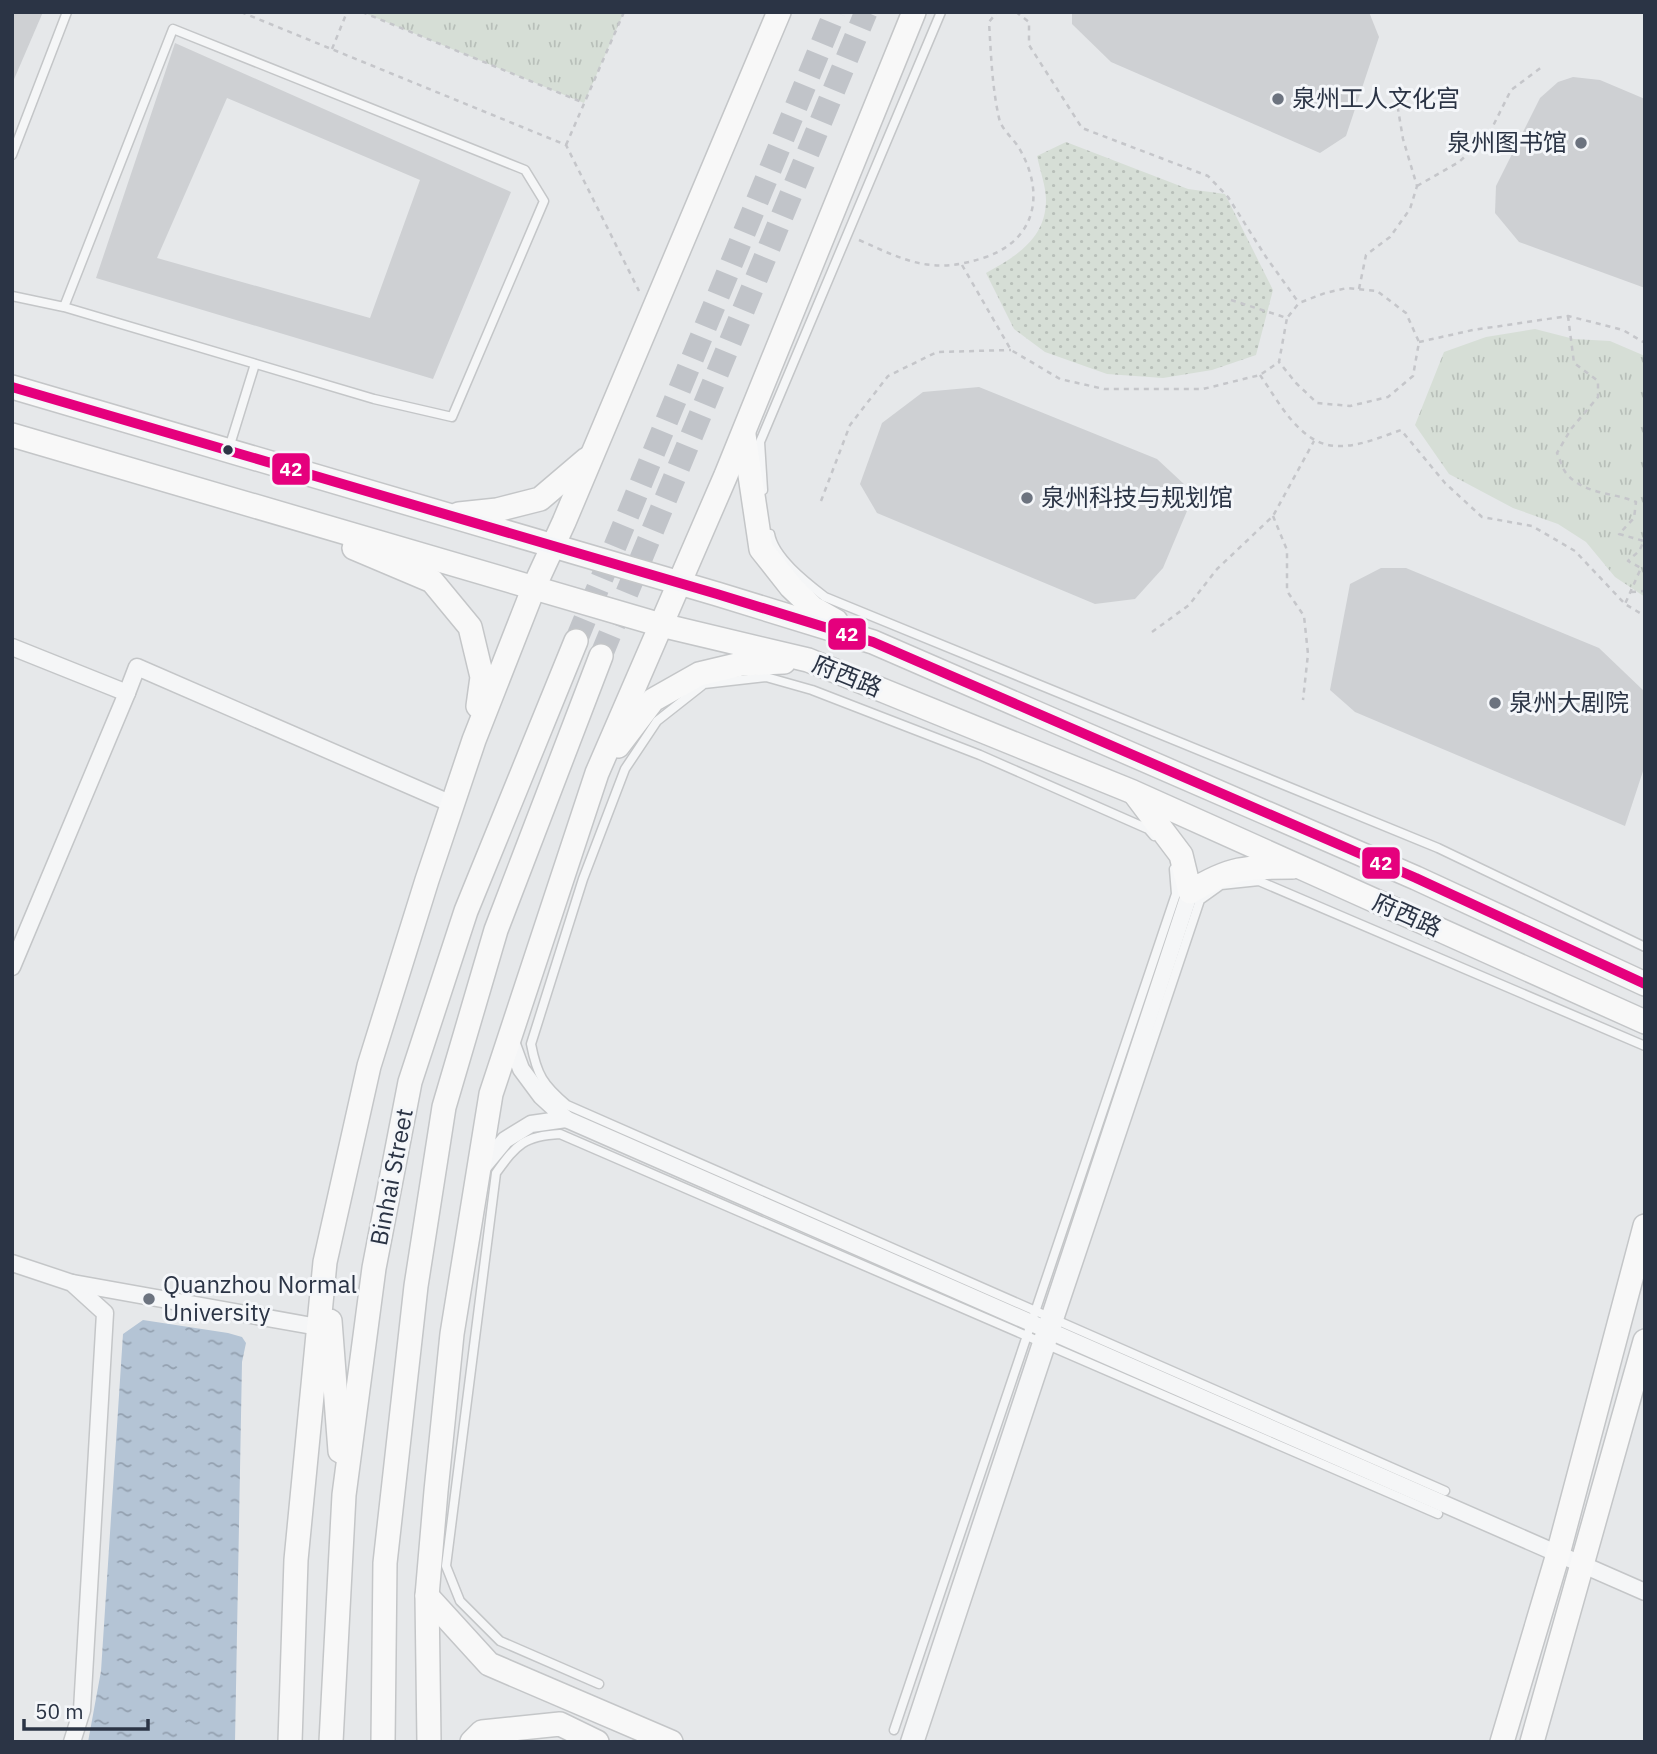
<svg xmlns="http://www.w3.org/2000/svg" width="1657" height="1754" font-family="'IBM Plex Sans','Noto Sans SC',sans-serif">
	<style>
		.grass { fill: url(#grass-tufts) }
		.park { fill: url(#park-dots) }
		.water { fill: url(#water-ripples) }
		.building { fill: #ced0d3; fill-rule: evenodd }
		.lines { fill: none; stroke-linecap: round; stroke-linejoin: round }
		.secondary-tunnel { stroke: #c1c4c9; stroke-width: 23; stroke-dasharray: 23 11; stroke-linecap: butt }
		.lane-casing { stroke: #c4c6c8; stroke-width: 11 }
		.street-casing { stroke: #c4c6c8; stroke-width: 19 }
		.secondary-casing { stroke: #c4c6c8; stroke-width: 26 }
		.path { stroke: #c5c6ca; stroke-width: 2.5; stroke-dasharray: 5 5; stroke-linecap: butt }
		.lane { stroke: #f5f6f7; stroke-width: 8 }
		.street { stroke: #f5f6f7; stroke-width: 16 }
		.secondary { stroke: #f8f8f8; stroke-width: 23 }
		.bus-1-casing { stroke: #f4f6f9; stroke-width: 16 }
		.bus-1 { stroke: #e5007d; stroke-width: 10 }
		.poi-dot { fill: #6c737f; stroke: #f4f6f9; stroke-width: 2.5 }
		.bus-dot { fill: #2b3445; stroke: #f4f6f9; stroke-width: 2.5 }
		.labels { text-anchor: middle; stroke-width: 6; stroke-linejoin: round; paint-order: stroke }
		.poi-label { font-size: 24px; fill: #2b3445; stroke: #f4f6f9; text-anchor: start }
		.street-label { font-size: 24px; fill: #2b3445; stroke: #f4f6f9 }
		.line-badge { stroke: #f4f6f9; stroke-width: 2.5 }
		.badge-label { font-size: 19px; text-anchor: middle; font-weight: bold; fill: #fff }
	</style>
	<defs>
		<pattern id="grass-tufts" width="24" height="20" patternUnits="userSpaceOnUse" patternTransform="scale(1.75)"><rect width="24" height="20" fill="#d6ded6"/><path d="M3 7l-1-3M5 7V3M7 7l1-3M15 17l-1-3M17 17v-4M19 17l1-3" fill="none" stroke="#b8bfb9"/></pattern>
		<pattern id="park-dots" width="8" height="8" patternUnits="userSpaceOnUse" patternTransform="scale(1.75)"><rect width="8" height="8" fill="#d6ded6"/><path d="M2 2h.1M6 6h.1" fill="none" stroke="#b8bfb9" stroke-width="1.8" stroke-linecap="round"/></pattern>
		<pattern id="water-ripples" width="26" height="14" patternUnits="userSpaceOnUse" patternTransform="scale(1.75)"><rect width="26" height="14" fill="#b4c4d5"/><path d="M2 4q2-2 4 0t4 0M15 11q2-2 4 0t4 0" fill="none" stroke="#93a0af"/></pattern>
	</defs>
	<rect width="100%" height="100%" fill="#e6e8ea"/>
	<g class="grass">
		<path d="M 362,12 L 624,12 L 584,103 Z"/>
		<path d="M 1535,329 L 1574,339 L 1610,341 L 1645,356 L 1645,597 L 1615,577 L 1586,542 L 1558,524 L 1513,508 L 1449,474 L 1415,425 L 1444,352 L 1486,337 Z"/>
	</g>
	<path class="park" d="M 1066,142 L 1188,189 L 1225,194 L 1273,290 L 1256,355 L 1212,370 L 1163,378 L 1107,374 L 1045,352 L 1014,329 L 986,273 C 1015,257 1046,239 1046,200 C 1046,187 1040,170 1037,156 Z"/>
	<path class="water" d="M 143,1320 L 228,1333 L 242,1337 L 246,1343 L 242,1362 L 235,1742 L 88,1742 L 101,1671 L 123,1334 Z"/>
	<g class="building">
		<path d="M 12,12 L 43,12 L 12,84 Z"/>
		<path d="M 1072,12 L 1369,12 L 1379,37 L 1346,136 L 1320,153 L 1111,62 L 1072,24 Z"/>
		<path d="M 175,43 L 511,192 L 433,379 L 96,278 ZM 227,98 L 420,180 L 370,318 L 157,258 Z"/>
		<path d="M 1573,77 L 1600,80 L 1645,99 L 1645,288 L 1519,242 L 1495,213 L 1496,186 L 1540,98 L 1558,82 Z"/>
		<path d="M 979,387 L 1157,459 L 1185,485 L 1187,511 L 1163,568 L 1135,599 L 1095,604 L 877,513 L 860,484 L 882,423 L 923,392 Z"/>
		<path d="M 1381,568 L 1406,568 L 1599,648 L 1645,692 L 1645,765 L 1625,826 L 1355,712 L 1330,690 L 1350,584 Z"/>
	</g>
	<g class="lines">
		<g class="secondary-tunnel">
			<path d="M 576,641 L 835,12"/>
			<path d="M 601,656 L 866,12"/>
		</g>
		<defs>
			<g id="lane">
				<path d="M 12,155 L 67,12"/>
				<path d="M 12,296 L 64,307 L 374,399 L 452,417 L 544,201 L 525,170 L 173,29 L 64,307"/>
				<path d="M 229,448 L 255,364"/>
				<path d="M 763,490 L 760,442 L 941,12"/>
				<path d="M 770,534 C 774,558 807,583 825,597 L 1438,848 L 1645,947"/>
				<path d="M 1154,836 L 1148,829 L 980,755 L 812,690 L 766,677 L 704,684 L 657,721 L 625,769 L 583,879 L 531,1044 C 537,1075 543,1085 567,1105 L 1445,1491"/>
				<path d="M 1057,1326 L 1200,900 L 1221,885 L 1259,881 L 1645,1046"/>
				<path d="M 599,1684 L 500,1641 L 460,1601 L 446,1566 L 496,1173 C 517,1144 524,1136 560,1134 L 1438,1514"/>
				<path d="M 894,1730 L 1176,894 L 1174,869"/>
				<path d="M 920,1741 L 1052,1342"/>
			</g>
			<g id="street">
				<path d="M 12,647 L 127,693 L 12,967"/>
				<path d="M 127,693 L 137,667 L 452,804"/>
				<path d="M 566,1119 L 1645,1592"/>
				<path d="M 481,1169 L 505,1140 L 531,1124 L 566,1119 L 541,1096 L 521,1069 L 510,1039"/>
				<path d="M 12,1263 L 72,1283 L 105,1313 L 82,1710 L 72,1742"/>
				<path d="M 73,1283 L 318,1327"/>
				<path d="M 909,1742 L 1190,892"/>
			</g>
			<g id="secondary">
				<path d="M 12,387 L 717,594 L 873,642 L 1416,878 L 1645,984"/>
				<path d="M 12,435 L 661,625 L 808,660 L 1133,792 L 1645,1022"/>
				<path d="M 744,435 L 761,549 L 791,587 L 813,608 L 836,621"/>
				<path d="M 459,514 L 497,510 L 540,499 L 587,459"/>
				<path d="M 354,548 L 432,581 L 470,627 L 482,677 L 478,706"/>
				<path d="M 618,746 L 653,700 L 699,674 L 741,664 L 784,662"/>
				<path d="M 1135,794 L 1181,855 L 1190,892 C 1230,867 1246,867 1292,867"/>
				<path d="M 330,1321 L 340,1451"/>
				<path d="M 427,1596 L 489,1664 L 671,1742"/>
				<path d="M 290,1742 L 296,1560 L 325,1262 L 369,1066 L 427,880 L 474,740 L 534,587 L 564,522 L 779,12"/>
				<path d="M 331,1742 L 344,1495 L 374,1268 L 410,1082 L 466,911 L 576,641"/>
				<path d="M 383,1742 L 385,1563 L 416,1286 L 444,1107 L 496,930 L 601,656"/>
				<path d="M 429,1742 L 427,1596 L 436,1491 L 452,1334 L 491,1094 L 597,773 L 726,475 L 914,12"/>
				<path d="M 472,1742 L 482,1732 L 560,1724 L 597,1742"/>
				<path d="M 1502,1742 L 1558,1554 L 1645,1226"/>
				<path d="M 1532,1742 L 1645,1341"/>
			</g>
		</defs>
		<use href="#lane" class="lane-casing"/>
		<use href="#street" class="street-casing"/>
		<use href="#secondary" class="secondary-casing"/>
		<g class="path">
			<path d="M 241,12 L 566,145 L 639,291"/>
			<path d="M 362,12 L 584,103"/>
			<path d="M 1016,12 L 1029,22 L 1029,45 L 1082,128 L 1208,176 L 1228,197 L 1266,257 L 1299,303"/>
			<path d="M 332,49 L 347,12"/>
			<path d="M 566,145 L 624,12"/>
			<path d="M 1417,186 L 1459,162 L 1489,134 L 1511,90 L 1543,66"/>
			<path d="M 859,240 C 908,262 933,275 986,257 C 1037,239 1045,192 1019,148 C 1013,138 1001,129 999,118 C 992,87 991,54 989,22 L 997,12"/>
			<path d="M 962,265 L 1011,350 L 1060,379 L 1104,389 L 1203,389 L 1260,375 L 1279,362"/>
			<path d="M 1359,289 L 1366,255 L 1390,237 L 1410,209 L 1417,186 L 1403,139 L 1396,97"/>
			<path d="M 1231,300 L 1287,318 L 1279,362 L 1296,383 L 1317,403 L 1350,406 L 1388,397 L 1413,376 L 1419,342 L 1406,313 L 1377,291 L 1347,288 L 1325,293 L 1299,303 L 1287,318"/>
			<path d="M 1568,316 L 1574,363 L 1598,381 L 1598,397 L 1571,429 L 1557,453 C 1560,459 1562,468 1566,473 C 1584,495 1613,492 1636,502 L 1634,518 L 1619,534 L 1644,541 L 1639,551 L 1628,561 L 1641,568 L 1625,604"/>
			<path d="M 1419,342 L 1473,330 L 1568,316 L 1623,330 L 1645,343"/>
			<path d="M 1260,375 C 1279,402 1300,445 1337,446 C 1358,447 1381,437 1401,430 L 1445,483 L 1482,517 L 1532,526 L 1575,551 L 1625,604 L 1645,616"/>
			<path d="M 821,501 L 850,425 L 888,376 L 937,352 L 1011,350"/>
			<path d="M 1273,516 L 1287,550 L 1287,591 L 1304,616 L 1308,654 L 1303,700"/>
			<path d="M 1631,592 L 1645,591"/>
			<path d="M 1152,632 L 1189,605 L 1217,569 L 1273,516 L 1314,441"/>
		</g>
		<use href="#lane" class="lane"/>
		<use href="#street" class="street"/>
		<use href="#secondary" class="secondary"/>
		<defs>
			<path id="bus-1" d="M 12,387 L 717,594 L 873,642 L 1416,878 L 1645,984"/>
		</defs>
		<use href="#bus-1" class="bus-1-casing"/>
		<use href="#bus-1" class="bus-1"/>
	</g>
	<g class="poi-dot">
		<circle cx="1278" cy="99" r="7"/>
		<circle cx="1581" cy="143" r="7"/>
		<circle cx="1027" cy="498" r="7"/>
		<circle cx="1495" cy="703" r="7"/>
		<circle cx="149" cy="1299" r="7"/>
	</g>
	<circle class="bus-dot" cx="228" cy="450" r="6"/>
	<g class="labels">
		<g class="poi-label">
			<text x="1292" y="107">泉州工人文化宫</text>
			<text x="1567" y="151" text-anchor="end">泉州图书馆</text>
			<text x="1041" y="506">泉州科技与规划馆</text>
			<text x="1509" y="711">泉州大剧院</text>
			<text x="163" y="1293">Quanzhou Normal<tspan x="163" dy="28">University</tspan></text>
		</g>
		<g class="street-label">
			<text transform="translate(847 676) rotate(22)" y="8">府西路</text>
			<text transform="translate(1407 915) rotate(24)" y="8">府西路</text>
			<text transform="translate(392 1177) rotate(-79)" y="8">Binhai Street</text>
		</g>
	</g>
	<g class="line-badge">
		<rect x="271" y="452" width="40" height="34" rx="7" fill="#e5007d"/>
		<rect x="827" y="617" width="40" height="34" rx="7" fill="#e5007d"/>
		<rect x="1361" y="846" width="40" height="34" rx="7" fill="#e5007d"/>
	</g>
	<g class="badge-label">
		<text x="291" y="476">42</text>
		<text x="847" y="641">42</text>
		<text x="1381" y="870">42</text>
	</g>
	<rect width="1657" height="1754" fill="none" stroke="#2b3445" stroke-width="28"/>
	<path d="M24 1719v10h124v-10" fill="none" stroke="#2b3445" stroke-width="3.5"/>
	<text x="35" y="1719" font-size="21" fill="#2b3445" stroke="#f4f6f9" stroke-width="5" paint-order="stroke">50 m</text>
</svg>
